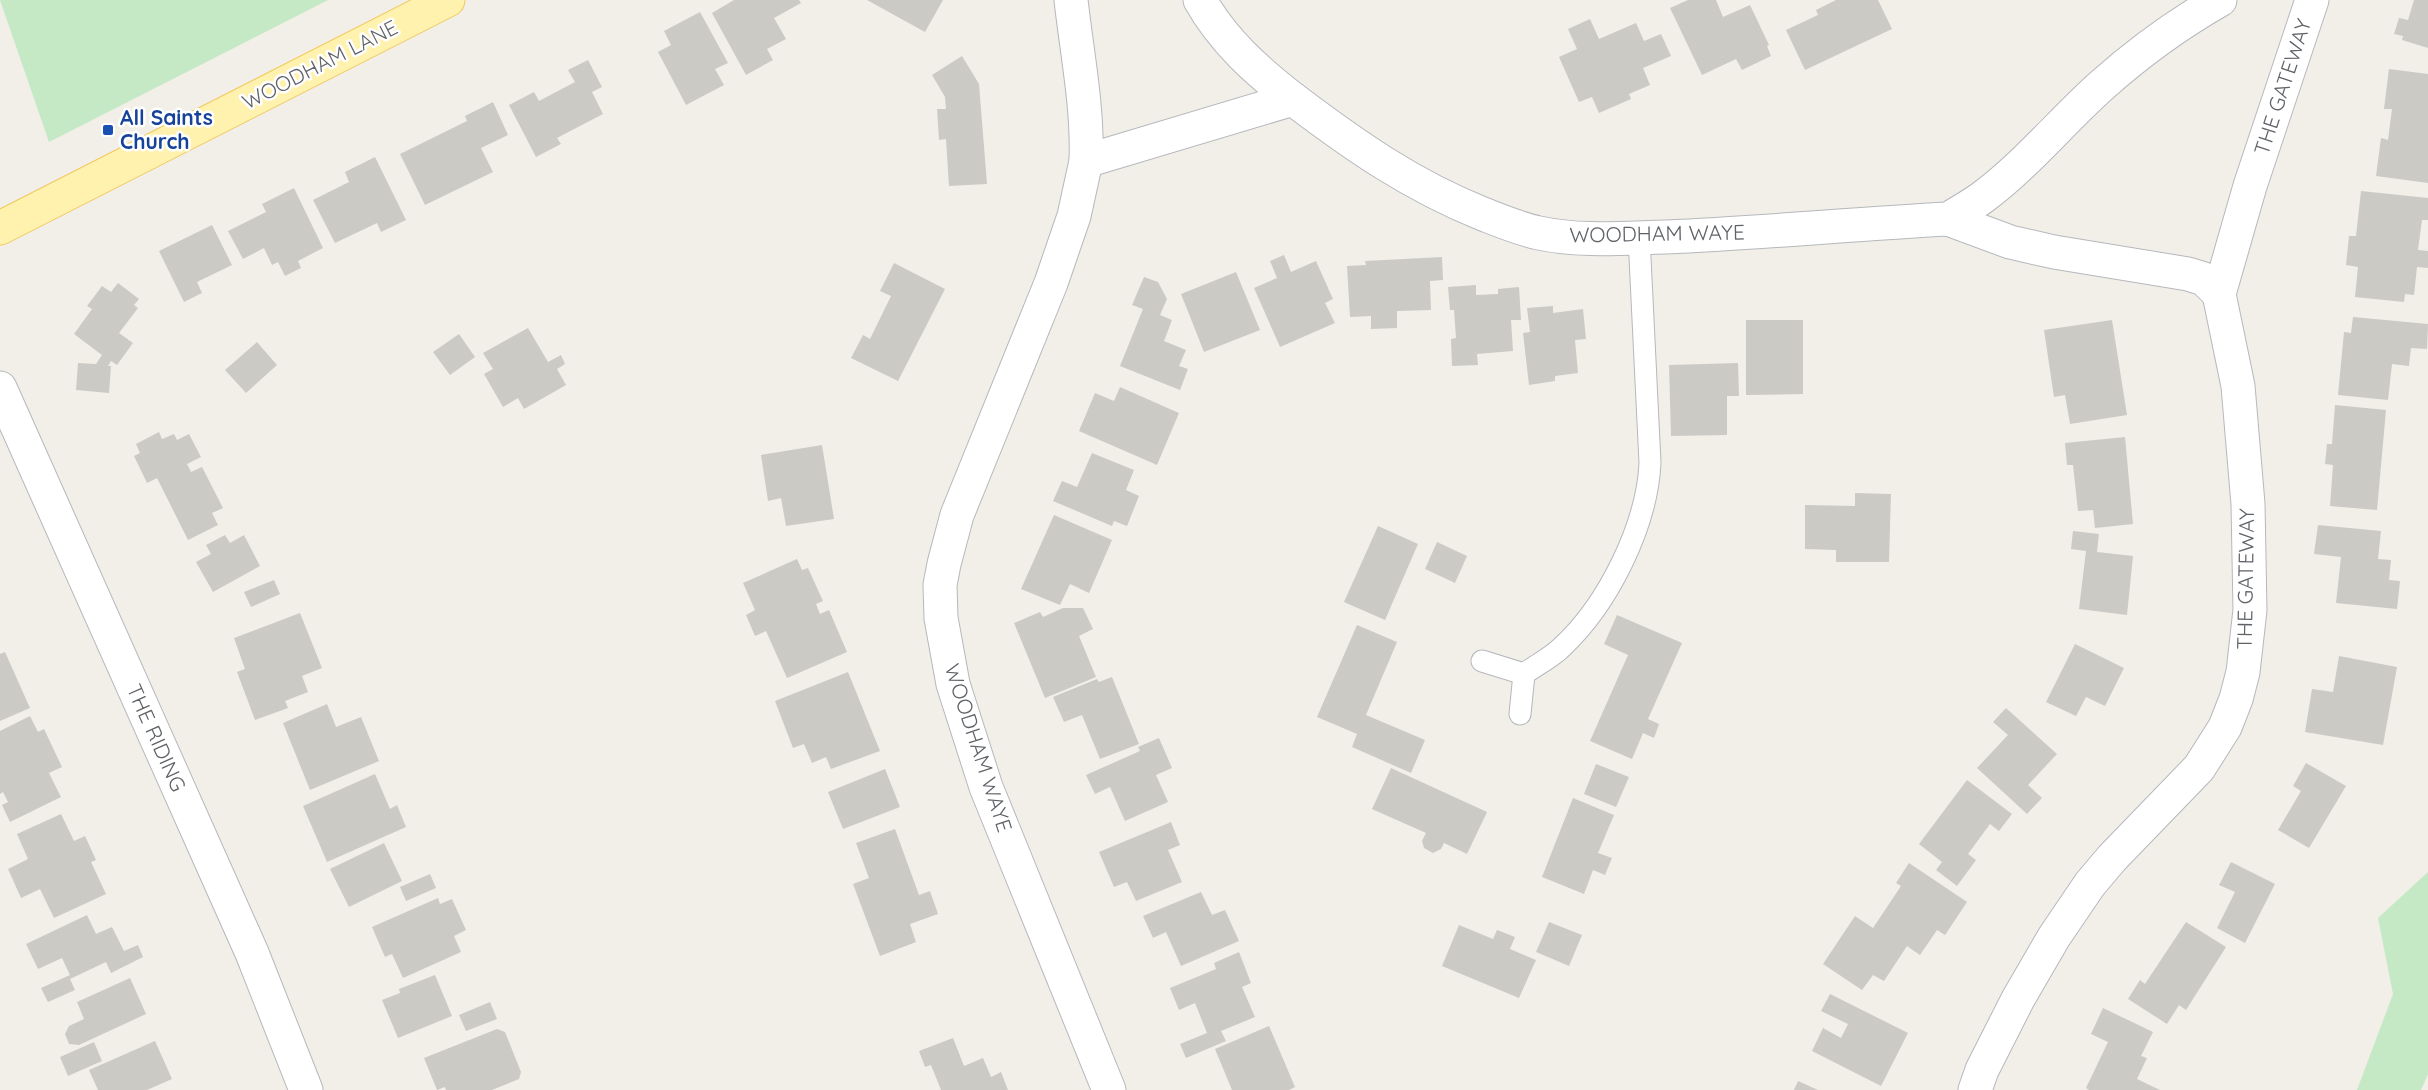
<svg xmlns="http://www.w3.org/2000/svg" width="2428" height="1090" font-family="Quicksand,sans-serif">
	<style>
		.green { fill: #c5e8c5 }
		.building { fill: #cccac5 }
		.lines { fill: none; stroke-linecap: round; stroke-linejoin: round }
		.service-casing { stroke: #b5b8bc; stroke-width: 23 }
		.minor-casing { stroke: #b5b8bc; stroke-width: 35 }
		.primary-casing { stroke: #f2c960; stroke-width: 35 }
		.service { stroke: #fff; stroke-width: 21 }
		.minor { stroke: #fff; stroke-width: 33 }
		.primary { stroke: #fff2af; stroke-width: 33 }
		.transit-dot { fill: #1a4fb4; stroke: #fff; stroke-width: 2 }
		.labels { text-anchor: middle; stroke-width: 5; stroke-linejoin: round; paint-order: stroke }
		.street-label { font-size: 21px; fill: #5f6368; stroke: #fff }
		.transit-label { font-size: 21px; font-weight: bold; fill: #164399; stroke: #fff; text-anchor: start }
	</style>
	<rect width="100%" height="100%" fill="#f1efe8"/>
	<g class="green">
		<path d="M 0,0 L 328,0 L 49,142 Z"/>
		<path d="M 2428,872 L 2428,1074 L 2421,1090 L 2357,1090 L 2393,994 L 2378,918 Z"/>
	</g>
	<g class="building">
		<path d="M 734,0 L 799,0 L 801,3 L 774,18 L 786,39 L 767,49 L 773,60 L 746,75 L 712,13 Z"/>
		<path d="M 867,0 L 943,0 L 925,32 Z"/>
		<path d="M 1688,0 L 1716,0 L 1723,17 L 1750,5 L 1769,45 L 1767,46 L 1771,56 L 1742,70 L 1736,59 L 1702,75 L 1670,8 Z"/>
		<path d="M 1836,0 L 1878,0 L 1892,29 L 1805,70 L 1786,30 L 1818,15 L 1816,10 Z"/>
		<path d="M 2414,0 L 2428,0 L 2428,48 L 2402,40 L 2403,36 L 2394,34 L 2399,18 L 2408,20 Z"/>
		<path d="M 700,12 L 728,63 L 715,69 L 724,85 L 686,105 L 658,52 L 671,45 L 664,31 Z"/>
		<path d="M 1590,19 L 1599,39 L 1636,23 L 1644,41 L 1661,34 L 1671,56 L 1643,68 L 1650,85 L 1629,94 L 1631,99 L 1599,113 L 1592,97 L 1579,102 L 1559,57 L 1577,49 L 1568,29 Z"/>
		<path d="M 962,56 L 979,84 L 987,184 L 949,186 L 946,139 L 939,140 L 937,109 L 946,109 L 945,97 L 932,75 Z"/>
		<path d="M 588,60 L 602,87 L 592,92 L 603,114 L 557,138 L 561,144 L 536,157 L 509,105 L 534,92 L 539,101 L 575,82 L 568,70 Z"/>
		<path d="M 2389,69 L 2428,74 L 2428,183 L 2376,176 L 2381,138 L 2388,140 L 2392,109 L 2384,109 Z"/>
		<path d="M 493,102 L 508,135 L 481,148 L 493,172 L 425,205 L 400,154 L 467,121 L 465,116 Z"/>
		<path d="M 375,157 L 406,220 L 381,232 L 377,223 L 335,243 L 313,200 L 349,182 L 345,172 Z"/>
		<path d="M 294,188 L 323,248 L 298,261 L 301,268 L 285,276 L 278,262 L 272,265 L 264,248 L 243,259 L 228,231 L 266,212 L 262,204 Z"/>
		<path d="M 2361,191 L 2428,198 L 2428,220 L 2422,220 L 2418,250 L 2428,251 L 2428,268 L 2417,267 L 2414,295 L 2405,294 L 2404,302 L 2355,297 L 2358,267 L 2346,265 L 2349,236 L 2356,236 Z"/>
		<path d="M 212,225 L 232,265 L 197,282 L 202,293 L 184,302 L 159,251 Z"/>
		<path d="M 1284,255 L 1291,272 L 1316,261 L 1333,299 L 1325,303 L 1335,323 L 1280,347 L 1254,288 L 1277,278 L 1270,261 Z"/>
		<path d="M 1442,257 L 1443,280 L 1430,281 L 1431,310 L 1397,311 L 1397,328 L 1371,329 L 1371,316 L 1350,317 L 1347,266 L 1366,265 L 1365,261 Z"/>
		<path d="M 894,263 L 945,289 L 898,381 L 851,358 L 863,335 L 870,339 L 891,296 L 880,291 Z"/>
		<path d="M 1236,272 L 1260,330 L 1204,352 L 1181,294 Z"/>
		<path d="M 1144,277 L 1158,282 L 1167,299 L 1160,315 L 1172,320 L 1164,341 L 1186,350 L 1179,366 L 1188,369 L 1180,390 L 1120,366 L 1143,309 L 1132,305 Z"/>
		<path d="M 118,283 L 139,299 L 134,305 L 138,308 L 119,333 L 133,343 L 117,365 L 111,361 L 108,366 L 111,366 L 109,393 L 76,390 L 78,363 L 96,364 L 102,355 L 74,334 L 92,309 L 87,306 L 102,286 L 111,292 Z"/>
		<path d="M 1476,285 L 1476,295 L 1498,294 L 1498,289 L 1519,287 L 1521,320 L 1511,320 L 1513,351 L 1477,354 L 1478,365 L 1452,366 L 1451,339 L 1456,338 L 1454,310 L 1450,310 L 1448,287 Z"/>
		<path d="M 1553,306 L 1553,313 L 1583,309 L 1586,339 L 1575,340 L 1578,373 L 1555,376 L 1555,381 L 1529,385 L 1523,333 L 1530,332 L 1527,308 Z"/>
		<path d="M 2353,317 L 2428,324 L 2427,349 L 2411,348 L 2409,366 L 2392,364 L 2388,400 L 2338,395 L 2344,332 L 2351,333 Z"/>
		<path d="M 1746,320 L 1803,320 L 1803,394 L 1746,395 Z"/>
		<path d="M 2112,320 L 2127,415 L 2070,424 L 2065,395 L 2054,397 L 2044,330 Z"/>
		<path d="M 528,328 L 548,362 L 561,355 L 565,364 L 557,369 L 566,385 L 524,409 L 518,398 L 503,407 L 484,374 L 493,369 L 483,353 Z"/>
		<path d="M 459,334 L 475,357 L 450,375 L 433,352 Z"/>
		<path d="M 257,342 L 277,365 L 246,393 L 225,370 Z"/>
		<path d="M 1738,363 L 1739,396 L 1727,396 L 1727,435 L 1671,436 L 1669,365 Z"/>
		<path d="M 1120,387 L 1179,413 L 1157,465 L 1079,431 L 1095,393 L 1114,401 Z"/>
		<path d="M 2335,405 L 2386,410 L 2377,510 L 2330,506 L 2333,465 L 2325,464 L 2327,444 L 2332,444 Z"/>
		<path d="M 159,432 L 162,439 L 174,434 L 177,440 L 189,434 L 201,457 L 187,464 L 191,472 L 202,467 L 223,508 L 212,513 L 218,525 L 188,540 L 157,478 L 147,483 L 134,456 L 140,453 L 136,444 Z"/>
		<path d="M 2125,437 L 2133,524 L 2095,528 L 2093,510 L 2078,511 L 2073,465 L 2067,465 L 2065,443 Z"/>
		<path d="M 822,445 L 834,519 L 786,526 L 781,498 L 768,501 L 761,455 Z"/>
		<path d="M 1092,453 L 1134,470 L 1126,490 L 1139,496 L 1127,526 L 1114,521 L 1112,526 L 1053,501 L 1062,481 L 1077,487 Z"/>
		<path d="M 1855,493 L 1891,494 L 1889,562 L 1836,562 L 1836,550 L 1805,549 L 1805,505 L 1855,506 Z"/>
		<path d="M 1054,515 L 1112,540 L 1089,593 L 1070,584 L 1060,605 L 1021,589 Z"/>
		<path d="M 2318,525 L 2381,531 L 2378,559 L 2391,560 L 2389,580 L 2400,581 L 2397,609 L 2336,603 L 2341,557 L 2314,554 Z"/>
		<path d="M 1378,526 L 1418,544 L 1385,620 L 1344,602 Z"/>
		<path d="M 2073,531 L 2099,534 L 2097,552 L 2133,556 L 2127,615 L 2079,609 L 2086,551 L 2071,549 Z"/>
		<path d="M 225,535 L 230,543 L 244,535 L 260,566 L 213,592 L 196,562 L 211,554 L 206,545 Z"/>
		<path d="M 1437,542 L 1467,556 L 1455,583 L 1425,569 Z"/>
		<path d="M 797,559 L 802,570 L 808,568 L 823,601 L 816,604 L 820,614 L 829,610 L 847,652 L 787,678 L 766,631 L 755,636 L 746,615 L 755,610 L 743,583 Z"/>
		<path d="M 274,580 L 280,594 L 251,607 L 244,592 Z"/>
		<path d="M 1063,608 L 1083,608 L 1093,629 L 1079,636 L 1096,677 L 1045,698 L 1014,623 L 1040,612 L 1043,617 Z"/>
		<path d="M 300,613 L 322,668 L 302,676 L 308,692 L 285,701 L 288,708 L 255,720 L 237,672 L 245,669 L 234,638 Z"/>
		<path d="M 1617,615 L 1682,643 L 1648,719 L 1659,724 L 1654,738 L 1643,733 L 1632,759 L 1590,741 L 1628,655 L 1604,644 Z"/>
		<path d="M 1357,625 L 1397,642 L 1366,715 L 1425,740 L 1411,773 L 1352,747 L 1357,734 L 1317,717 Z"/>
		<path d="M 2075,644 L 2124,668 L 2105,706 L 2086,697 L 2076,716 L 2046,702 Z"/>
		<path d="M 5,652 L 30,708 L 0,721 L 0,654 Z"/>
		<path d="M 2339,656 L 2397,667 L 2383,745 L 2305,732 L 2312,689 L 2333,692 Z"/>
		<path d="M 848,672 L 880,751 L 831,769 L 826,757 L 812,763 L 804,744 L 793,748 L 775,701 Z"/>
		<path d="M 1112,677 L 1139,744 L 1100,759 L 1082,715 L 1064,722 L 1053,697 L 1097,679 L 1099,682 Z"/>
		<path d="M 327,704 L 336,727 L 361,717 L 379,761 L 310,790 L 283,723 Z"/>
		<path d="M 2006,708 L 2057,754 L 2028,785 L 2042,798 L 2027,814 L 1977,768 L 2008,735 L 1993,722 Z"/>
		<path d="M 30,716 L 38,732 L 44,729 L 62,767 L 49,773 L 61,797 L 10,822 L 2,805 L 8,802 L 3,792 L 0,794 L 0,731 Z"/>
		<path d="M 1159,738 L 1172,768 L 1156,775 L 1168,802 L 1125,821 L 1110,787 L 1095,794 L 1086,775 L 1140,751 L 1138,747 Z"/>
		<path d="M 2306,763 L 2346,786 L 2309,848 L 2278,830 L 2301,791 L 2293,786 Z"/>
		<path d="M 1596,764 L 1629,777 L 1616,807 L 1584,794 Z"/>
		<path d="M 1391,768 L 1487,812 L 1467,854 L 1444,843 L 1441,849 L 1433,853 L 1424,848 L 1422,841 L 1426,833 L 1372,809 Z"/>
		<path d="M 885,769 L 900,807 L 843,829 L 828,792 Z"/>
		<path d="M 375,774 L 390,809 L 397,805 L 406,827 L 327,862 L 303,806 Z"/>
		<path d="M 1967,780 L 2012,814 L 1999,831 L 1990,824 L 1968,854 L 1976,860 L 1957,886 L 1936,870 L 1942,862 L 1919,844 Z"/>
		<path d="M 1573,798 L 1614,815 L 1598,853 L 1612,858 L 1605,875 L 1593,870 L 1584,894 L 1542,877 Z"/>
		<path d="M 61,814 L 74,841 L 85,836 L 96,860 L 91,862 L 106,894 L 54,918 L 40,889 L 21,898 L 8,869 L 28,859 L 17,834 Z"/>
		<path d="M 1171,822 L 1180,845 L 1168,850 L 1182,882 L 1136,901 L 1127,882 L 1114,887 L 1099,852 Z"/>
		<path d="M 895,829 L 919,895 L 930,891 L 938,914 L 910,924 L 916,942 L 880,956 L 853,884 L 869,878 L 856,843 Z"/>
		<path d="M 384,843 L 402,881 L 349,907 L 330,869 Z"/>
		<path d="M 2231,862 L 2275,884 L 2245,943 L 2217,928 L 2235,892 L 2219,885 Z"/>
		<path d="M 1909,863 L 1967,902 L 1945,935 L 1937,930 L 1920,955 L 1907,946 L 1884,981 L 1873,975 L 1862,990 L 1823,964 L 1855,916 L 1873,928 L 1901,886 L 1896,883 Z"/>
		<path d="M 430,874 L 436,888 L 406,901 L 400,887 Z"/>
		<path d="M 1201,892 L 1212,915 L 1225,910 L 1239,941 L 1181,966 L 1166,932 L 1153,938 L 1143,916 Z"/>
		<path d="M 438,898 L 440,904 L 452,899 L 466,930 L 454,936 L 461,952 L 403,978 L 392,954 L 385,957 L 372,927 Z"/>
		<path d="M 87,915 L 96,934 L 112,927 L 124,951 L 138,945 L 143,957 L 111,973 L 106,962 L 70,979 L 75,990 L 48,1002 L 41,988 L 70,975 L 62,958 L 38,969 L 26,944 Z"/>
		<path d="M 1549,922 L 1582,935 L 1569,966 L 1536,952 Z"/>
		<path d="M 2186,922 L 2226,947 L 2186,1010 L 2179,1005 L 2167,1024 L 2128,999 L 2140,980 L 2145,984 Z"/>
		<path d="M 1459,925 L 1493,939 L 1497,930 L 1515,937 L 1510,949 L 1536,960 L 1519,998 L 1442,966 Z"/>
		<path d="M 1239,952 L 1251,983 L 1242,987 L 1255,1017 L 1221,1031 L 1226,1041 L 1186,1058 L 1180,1044 L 1207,1033 L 1195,1003 L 1179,1010 L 1170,988 L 1216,969 L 1214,963 Z"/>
		<path d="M 435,975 L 452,1016 L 398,1038 L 382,1000 L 400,993 L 399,989 Z"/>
		<path d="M 130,978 L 146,1014 L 79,1045 L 69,1044 L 65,1034 L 69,1026 L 84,1019 L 77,1002 Z"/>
		<path d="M 1830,994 L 1908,1033 L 1881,1086 L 1812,1051 L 1823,1028 L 1841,1038 L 1848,1024 L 1821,1011 Z"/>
		<path d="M 490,1002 L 497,1019 L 466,1031 L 459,1015 Z"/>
		<path d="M 2103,1008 L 2153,1032 L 2141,1056 L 2147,1058 L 2137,1079 L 2160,1090 L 2089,1090 L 2086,1088 L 2108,1042 L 2091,1034 Z"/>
		<path d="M 1269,1026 L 1295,1087 L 1289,1090 L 1232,1090 L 1215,1049 Z"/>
		<path d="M 497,1029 L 505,1032 L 521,1072 L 519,1079 L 492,1090 L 446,1090 L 445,1087 L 437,1090 L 424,1058 Z"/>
		<path d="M 953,1038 L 964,1066 L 983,1058 L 991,1077 L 1001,1072 L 1008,1090 L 941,1090 L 931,1065 L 925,1067 L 919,1051 Z"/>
		<path d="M 155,1041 L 172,1079 L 147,1090 L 98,1090 L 89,1070 Z"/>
		<path d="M 94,1042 L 102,1061 L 68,1076 L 60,1057 Z"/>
		<path d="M 1798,1081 L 1818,1090 L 1794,1090 Z"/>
	</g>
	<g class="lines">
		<defs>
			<g id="service">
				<path d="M 1482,661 L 1524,674"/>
				<path d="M 1524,674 C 1536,665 1551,658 1562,647 C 1608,604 1647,526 1650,463 L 1639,237"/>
				<path d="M 1520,714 L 1524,674"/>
			</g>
			<g id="minor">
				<path d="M 1071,0 C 1077,54 1088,107 1086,161"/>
				<path d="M 1200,0 C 1223,41 1257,71 1293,99"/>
				<path d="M 1948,219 L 2010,242 L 2054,252 L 2188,274 L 2204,279 L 2219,294"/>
				<path d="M 0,388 L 252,953 L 306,1090"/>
				<path d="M 1109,1090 L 986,787 L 953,684 L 941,618 L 940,585 L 944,564 L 957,515 L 1051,283 L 1074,216 L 1086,161 L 1293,99 C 1355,146 1411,185 1483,214 C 1501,221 1520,229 1539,233 C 1581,242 1624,238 1666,237 C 1760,233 1854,224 1948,219 C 1960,212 1972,205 1983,197 C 2026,165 2061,122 2101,86 C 2138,53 2176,25 2220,0"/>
				<path d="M 1975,1090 L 1982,1070 L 2018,999 L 2054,937 L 2090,884 L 2112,858 L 2199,768 L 2225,727 L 2236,699 L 2243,672 L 2250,610 L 2248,504 L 2238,386 L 2219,294 L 2250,186 L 2312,0"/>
			</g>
			<path id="primary" d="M 0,228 L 448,0"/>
		</defs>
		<use href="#service" class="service-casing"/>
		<use href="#minor" class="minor-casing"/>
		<use href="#primary" class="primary-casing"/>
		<use href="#service" class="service"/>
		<use href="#minor" class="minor"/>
		<use href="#primary" class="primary"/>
	</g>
	<rect class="transit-dot" x="102" y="124" width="12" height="12" rx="3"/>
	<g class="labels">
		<g class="street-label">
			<text transform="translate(320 65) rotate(-27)" y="7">WOODHAM LANE</text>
			<text transform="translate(2283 87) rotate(-72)" y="7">THE GATEWAY</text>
			<text transform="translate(1657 234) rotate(-1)" y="7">WOODHAM WAYE</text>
			<text transform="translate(2246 579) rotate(-89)" y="7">THE GATEWAY</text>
			<text transform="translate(156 738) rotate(66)" y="7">THE RIDING</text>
			<text transform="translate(978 748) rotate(72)" y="7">WOODHAM WAYE</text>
		</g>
		<g class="transit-label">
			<text x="120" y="125">All Saints<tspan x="120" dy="24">Church</tspan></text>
		</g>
	</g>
</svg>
